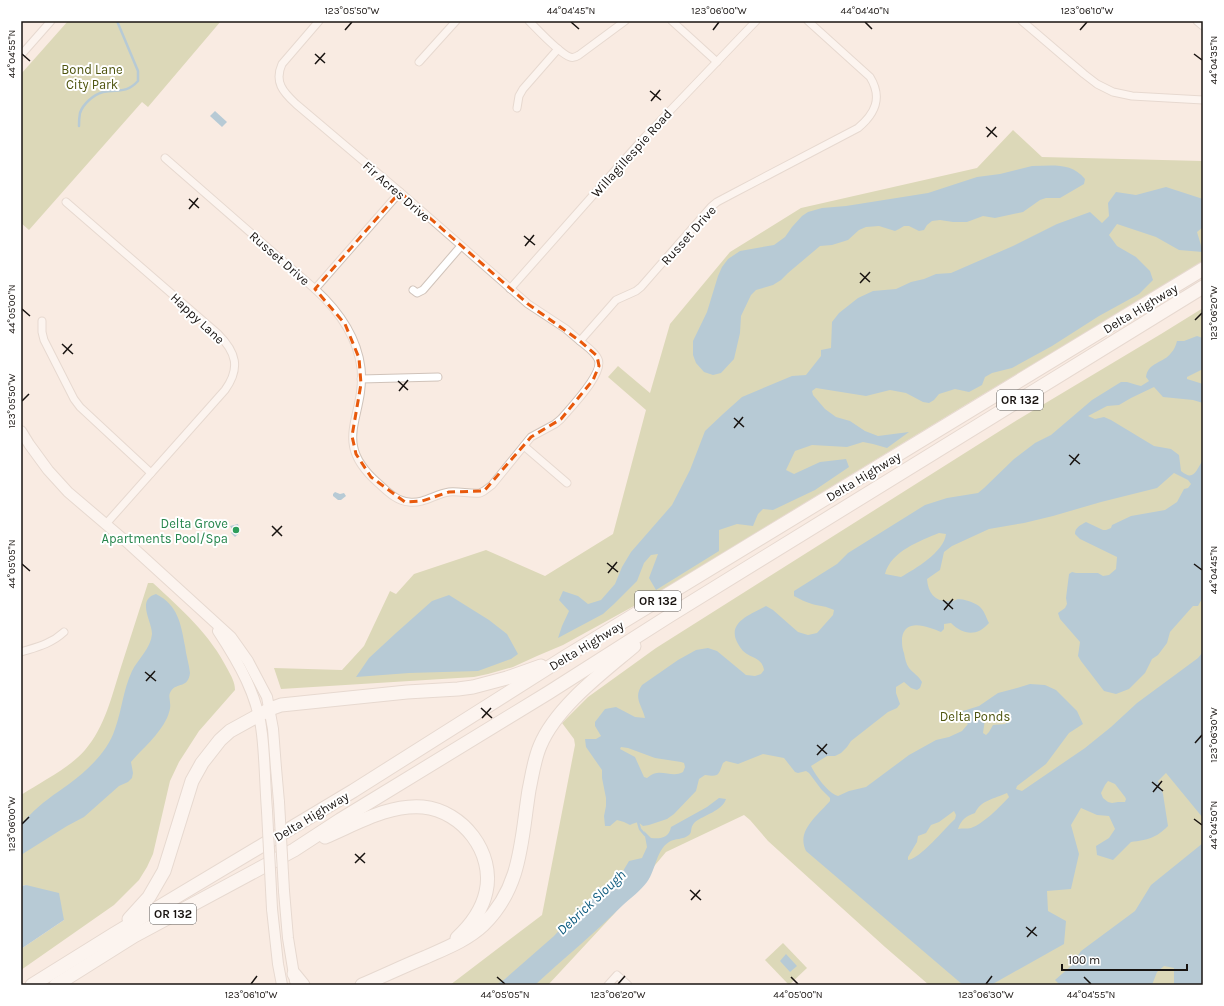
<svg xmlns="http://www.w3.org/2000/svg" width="1224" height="1006" font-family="Karla,sans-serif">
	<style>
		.green { fill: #b9c186 }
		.water { fill: #66a3c6; fill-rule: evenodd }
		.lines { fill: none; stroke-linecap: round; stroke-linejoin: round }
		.stream { stroke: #66a3c6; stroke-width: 2.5 }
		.street-casing { stroke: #d0c3ba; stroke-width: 9 }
		.secondary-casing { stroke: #d0c3ba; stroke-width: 12 }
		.highway-casing { stroke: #d0c3ba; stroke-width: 15 }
		.street { stroke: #fff; stroke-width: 7 }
		.secondary { stroke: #fff; stroke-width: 10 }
		.highway { stroke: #fff; stroke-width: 13 }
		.secondary-bridge-casing { stroke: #d0c3ba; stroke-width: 12; stroke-linecap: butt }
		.secondary-bridge { stroke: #fff; stroke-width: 10 }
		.marked { fill: none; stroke: #e8590c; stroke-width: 3; stroke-dasharray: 8 5; stroke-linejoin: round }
		.ticks { fill: none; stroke: #181310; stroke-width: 1.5 }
		.leisure-dot { fill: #2e9e5b; stroke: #fff; stroke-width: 1.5 }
		.labels { text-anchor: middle; stroke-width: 4; stroke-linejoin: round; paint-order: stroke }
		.shield { fill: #fff; stroke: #5d5a58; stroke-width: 1 }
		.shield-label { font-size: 12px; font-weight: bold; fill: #181310 }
		.park-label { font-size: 13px; fill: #4e540e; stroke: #fff }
		.street-label { font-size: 13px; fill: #181310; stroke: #fff }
		.leisure-label { font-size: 13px; fill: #27864d; stroke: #fff; text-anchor: end }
		.water-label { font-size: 14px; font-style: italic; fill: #0d5b7e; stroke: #fff }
		.neatline { fill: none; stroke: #181310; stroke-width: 1.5 }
		.ticks-label { font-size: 10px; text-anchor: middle; fill: #181310 }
	</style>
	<rect width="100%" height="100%" fill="#f9ebe2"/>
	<g class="green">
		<path d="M 68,21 L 221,21 L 148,107 L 142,102 L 29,230 L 21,223 L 21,74 Z"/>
		<path d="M 1013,130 L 1042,157 L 1203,161 L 1203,261 L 1152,293 L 972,401 L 654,595 L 563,645 L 537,656 L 513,667 L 488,674 L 474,677 L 281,689 L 274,668 L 342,670 L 364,646 L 390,591 L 396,594 L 414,574 L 486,550 L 545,576 L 613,534 L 646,410 L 608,377 L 618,366 L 650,393 L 670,324 L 730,252 L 801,208 L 977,168 Z"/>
		<path d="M 1203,308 L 1203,985 L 929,985 L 885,947 L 768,841 L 750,820 L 744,815 L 666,852 L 614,914 L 548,985 L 450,985 L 542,915 L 575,745 L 574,739 L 562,723 L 588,697 L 656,648 L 1014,422 L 1161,334 Z"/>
		<path d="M 148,583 L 153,583 C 181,609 210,634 228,670 C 231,676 235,682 235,690 L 199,731 L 179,762 L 170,781 L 153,854 L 147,867 L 139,880 L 114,905 L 21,970 L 21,949 L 64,920 L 26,885 L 21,886 L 21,795 C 41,782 71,767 85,750 C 105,727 112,695 121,667 C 130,639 139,611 148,583 Z"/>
		<path d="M 783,943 L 807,968 L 789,985 L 765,960 Z"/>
	</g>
	<g class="water">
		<path d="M 215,111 L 227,122 L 222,127 L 210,116 Z"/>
		<path d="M 1032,166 C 1052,166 1071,162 1085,179 L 1084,184 L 1060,198 L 1046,198 L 1040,200 L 1023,212 L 995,218 L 983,216 L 967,222 L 953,222 L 940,220 L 932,221 L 927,225 L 924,230 L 919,231 L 909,226 L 904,226 L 899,229 L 895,231 L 879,226 L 866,227 L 859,230 L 848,240 L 832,245 L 820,246 L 788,273 L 781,280 L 773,285 L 756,290 L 751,295 L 741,316 L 740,333 L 734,359 L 721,373 L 713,375 L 704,372 L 696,363 L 693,355 L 693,341 L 707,312 L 718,276 L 722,267 L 728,259 L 740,251 L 774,245 L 785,237 L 792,227 L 802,216 L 808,212 L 822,208 L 846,206 L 928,193 L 977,177 L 1000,174 Z"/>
		<path d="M 1166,187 L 1203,199 L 1203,227 L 1197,232 L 1203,252 L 1179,250 L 1156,237 L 1117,224 L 1109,235 L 1117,246 L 1136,257 L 1150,271 L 1153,280 L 1139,294 L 1099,316 L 1052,346 L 1012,368 L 992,373 L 985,377 L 982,385 L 969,392 L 955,389 L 939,394 L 934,400 L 929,403 L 923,402 L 906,393 L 890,390 L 866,396 L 816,388 L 812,391 L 813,395 L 825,409 L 836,417 L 850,421 L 865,431 L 878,436 L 909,432 L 887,448 L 873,444 L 863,442 L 847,447 L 812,445 L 795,451 L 786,470 L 794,474 L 820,462 L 846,459 L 849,467 L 815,490 L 773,510 L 763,509 L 758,514 L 753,526 L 737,524 L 719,530 L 719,551 L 656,590 L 649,578 L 658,554 L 651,555 L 644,563 L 637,581 L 614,604 L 603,614 L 558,638 L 562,626 L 569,611 L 559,600 L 563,591 L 578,596 L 588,604 L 601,600 L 615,584 L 622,567 L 631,552 L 672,505 L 690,470 L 705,431 L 723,414 L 742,397 L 792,376 L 806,375 L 821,356 L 821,350 L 831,348 L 832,322 L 839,313 L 858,298 L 873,291 L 896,289 L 911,282 L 924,279 L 936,274 L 951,273 L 1013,246 L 1057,224 L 1090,212 L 1102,223 L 1109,216 L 1108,203 L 1116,192 L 1136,195 Z"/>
		<path d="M 1197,336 L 1203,338 L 1203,369 L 1187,377 L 1187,379 L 1203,384 L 1203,403 L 1193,400 L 1163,397 L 1154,387 L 1131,398 L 1119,405 L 1107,406 L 1088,416 L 1095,419 L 1104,417 L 1111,420 L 1154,446 L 1171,449 L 1179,455 L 1181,471 C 1194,482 1196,470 1203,460 L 1203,597 L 1198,606 L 1193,606 L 1170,632 L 1167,643 L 1158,655 L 1152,659 L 1145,673 L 1129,689 L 1116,694 L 1104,691 L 1081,661 L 1078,656 L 1080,642 L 1060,619 L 1058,613 L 1065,608 L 1067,604 L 1066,598 L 1069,574 L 1072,572 L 1076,573 L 1098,573 L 1103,576 L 1109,575 L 1116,569 L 1117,557 L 1080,539 L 1075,534 C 1075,527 1081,525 1086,522 L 1103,530 L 1106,530 L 1111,528 L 1112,525 L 1131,516 L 1165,510 L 1177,502 L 1184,489 L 1188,488 L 1191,484 L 1188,480 L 1174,473 L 1157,488 L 1101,502 L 1053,516 L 1024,523 L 989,529 L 952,546 L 944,552 L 940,570 L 927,579 C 928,594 936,603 952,601 C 954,601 955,600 958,599 C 964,599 973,602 979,606 C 984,610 986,617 989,623 C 977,637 963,635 951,623 L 944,624 L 944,629 L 941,632 C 929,627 905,617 902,638 C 902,644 902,647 904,653 C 905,658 906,664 909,668 C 913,673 919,676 922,682 L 920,688 L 917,690 L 911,688 L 904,682 L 896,687 L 896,693 L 900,704 L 897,708 L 888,712 L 851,741 L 847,747 L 841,753 L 835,756 L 827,756 L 811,766 C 816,776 828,793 838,796 L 849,791 L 866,787 L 909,755 L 936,740 L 949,737 L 962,731 L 968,724 L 960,718 L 960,712 L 979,706 L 998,693 L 1017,688 L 1030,684 L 1045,685 L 1056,690 L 1077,711 L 1083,724 L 1069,733 L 1046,764 L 1017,786 L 1016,789 L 1022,791 L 1085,748 L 1111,727 L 1137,703 L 1198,658 L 1203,652 L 1203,818 L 1166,773 L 1158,781 L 1163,794 L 1168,826 C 1156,838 1148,840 1131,842 L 1113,860 L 1097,855 L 1096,846 L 1109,838 L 1115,829 L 1109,816 L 1097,815 L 1081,808 L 1071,825 L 1079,854 L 1071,889 L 1047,891 L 1048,911 L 1066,921 L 1064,944 L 991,985 L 963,985 L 806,851 C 796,831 817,816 830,801 L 830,798 L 821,789 L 809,773 L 806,771 L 798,773 L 795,772 L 784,758 L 763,754 L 738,764 L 726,761 L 723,763 C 718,775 720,777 705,775 L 699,779 L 696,791 L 674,814 L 667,819 L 649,825 L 643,826 L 638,822 L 632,824 L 630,825 L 624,822 L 617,820 L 610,826 L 605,826 L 604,816 L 606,806 L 606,798 L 602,778 L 602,770 L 586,747 L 585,739 L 596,739 L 601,736 L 595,726 L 595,722 L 605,709 L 616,707 L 635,717 L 645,718 C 642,705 633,698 642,685 L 678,660 L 696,650 L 708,648 L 717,651 L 746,675 L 755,676 L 761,674 L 764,670 C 762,659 755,659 747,654 C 743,652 739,646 737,642 C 727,622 752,614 766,606 L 773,610 L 798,632 L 808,635 L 817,633 L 833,615 L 834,610 C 826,606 819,606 812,604 C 805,602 800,599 794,596 L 794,591 L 837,564 L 848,553 L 925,505 L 947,498 L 978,493 L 984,488 L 1014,459 L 1035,443 L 1051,435 L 1092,400 L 1121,382 L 1127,382 L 1137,385 L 1141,386 L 1149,381 L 1146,377 C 1148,362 1164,363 1171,353 C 1174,350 1176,345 1177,341 L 1184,341 ZM 939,533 L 946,534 C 944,552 915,569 901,577 L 885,574 C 891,551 920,541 939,533 ZM 989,715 C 992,715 995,717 998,716 C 1003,716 1005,714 1010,716 L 1011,719 L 1005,724 L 993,725 L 989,732 L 986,735 L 983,733 L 985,719 ZM 621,747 L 628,748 L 655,758 L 681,762 L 684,763 L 685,767 L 683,772 C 671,779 660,766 647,778 L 644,777 L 635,757 L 620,749 ZM 1108,781 L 1115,784 L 1125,797 L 1126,799 L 1125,802 L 1118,802 L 1112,803 L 1108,802 L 1103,798 L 1101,793 L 1105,785 ZM 1007,793 L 1009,797 C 1001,806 983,824 971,828 C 967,829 962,828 958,829 C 961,820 966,816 975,813 C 981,800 994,799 1007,793 ZM 954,811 L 956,815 L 955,819 C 945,828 920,859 908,860 L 908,857 L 917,842 L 918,836 L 926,833 L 931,825 L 939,822 Z"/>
		<path d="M 335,492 L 340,494 L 344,493 L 346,496 L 341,500 L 338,500 L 333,496 L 333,494 Z"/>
		<path d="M 238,524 L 240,532 L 235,537 L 231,533 L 233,531 L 230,526 Z"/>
		<path d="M 156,594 C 178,605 181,624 185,646 C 186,655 189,664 190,673 C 188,689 177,682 171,691 C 168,696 170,698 170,703 C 171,708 169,713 167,718 C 159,735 143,748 131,762 L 133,773 L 132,778 L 128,782 L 119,786 L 84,817 L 67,826 L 21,855 C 21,848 19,831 21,825 C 22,822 26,818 29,816 C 41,803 55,794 69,784 C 88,770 108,751 115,729 C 122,710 123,690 132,671 C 138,659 151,648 152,634 C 152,621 136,600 156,594 Z"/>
		<path d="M 449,595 L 489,620 L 507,634 L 518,654 L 511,659 L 478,671 L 409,673 L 356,677 L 369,658 L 396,633 L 432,601 Z"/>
		<path d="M 719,798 L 726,799 C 722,811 704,815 695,822 C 689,828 693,832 689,835 C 683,840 675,838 669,842 C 656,850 656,870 647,882 C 641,890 631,898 623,905 C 595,933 564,958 535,985 L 496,985 L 505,979 L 554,936 L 579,909 L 620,876 L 629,861 L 642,858 L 647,847 L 644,831 L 651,838 C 661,839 669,838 671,827 L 707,807 Z"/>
		<path d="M 1203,843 L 1203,985 L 1174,985 L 1174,968 L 1164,966 L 1157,972 L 1152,985 L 1060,985 L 1055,980 L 1071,966 L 1081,951 L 1135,911 L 1151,885 Z"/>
		<path d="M 26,885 L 59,893 L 64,920 L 21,949 L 21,886 Z"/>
		<path d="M 786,954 L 797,966 L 790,972 L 780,961 Z"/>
	</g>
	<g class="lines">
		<g class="stream">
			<path d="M 79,126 C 79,122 79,118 80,113 C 83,104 93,95 103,92 C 118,89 126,94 138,81 L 138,71 L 117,21"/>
			<path d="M 638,822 L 640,829 L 645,835"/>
		</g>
		<defs>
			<g id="street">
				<path d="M 319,21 L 282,64 C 274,82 283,92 296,104 L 400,192 L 528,304 L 566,329 L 580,341"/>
				<path d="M 529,21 C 537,29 560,54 570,57 C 573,58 576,57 579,55 L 625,21"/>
				<path d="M 672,21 L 717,62"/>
				<path d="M 1022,21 L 1084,74 L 1097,84 L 1113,92 L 1132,96 L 1203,100"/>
				<path d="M 1197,21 L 1203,26"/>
				<path d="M 21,55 L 51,21"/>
				<path d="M 419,62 L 456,21"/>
				<path d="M 517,108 L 519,96 L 523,89 L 558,49"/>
				<path d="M 165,158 L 315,289 C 338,310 357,336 361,368 C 366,418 330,441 378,483 C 387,491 396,501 409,502 C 424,504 435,494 449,492 C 459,491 470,494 480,493 L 484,491 L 492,485 L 531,437 L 555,424 L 561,419 C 570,408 605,373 598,359 C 595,352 586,346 580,341 L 616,300 L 636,291 L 641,287 L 711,207 L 717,202 L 734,193 L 858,128 C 875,114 883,98 870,77 L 808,21"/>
				<path d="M 66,202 L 218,334 C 236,352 241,368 225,390 L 105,525"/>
				<path d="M 315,289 L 400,192"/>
				<path d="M 510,289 L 641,141 L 756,21"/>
				<path d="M 413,290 L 417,293 L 423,290 L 461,246"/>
				<path d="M 42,321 L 42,332 L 44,340 L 74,399 L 80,407 L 151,473"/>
				<path d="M 361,379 L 438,377"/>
				<path d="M 524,446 L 567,483"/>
				<path d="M 21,652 C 37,647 51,644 64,632"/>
				<path d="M 608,985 L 617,975 L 628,985"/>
			</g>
			<g id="secondary">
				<path d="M 21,431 L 29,444 L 48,470 L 68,492 L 129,544 L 231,637 L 248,661 L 267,697 L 273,729 L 276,768 L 279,802"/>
				<path d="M 218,631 C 239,663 258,696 262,734 C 265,760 265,785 267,811"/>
				<path d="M 284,891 L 288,938 L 295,981"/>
				<path d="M 272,909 L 278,964 L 282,985"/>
			</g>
			<g id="highway">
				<path d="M 325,837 C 356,824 389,804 423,807 C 463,811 495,853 486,892 C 482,910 470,926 457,938"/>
				<path d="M 129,919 L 149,897 L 164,871 L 192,781 L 202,763 L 220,740 L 230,731 L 270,709 L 281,705 L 407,692 L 458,689 L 473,687 L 507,678 L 541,666"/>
				<path d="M 294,974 L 303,985"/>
				<path d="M 32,985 L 114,934 L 353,791 L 565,657 L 1203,269"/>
				<path d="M 56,985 L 134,936 L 294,850 L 340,820 L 548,693 L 669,616 L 1203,287"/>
				<path d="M 362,985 C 383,976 404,966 426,957 C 446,948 467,940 483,925 C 522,887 521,840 529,790 C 532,776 534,760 540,746 C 556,707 602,673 634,646"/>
			</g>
		</defs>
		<use href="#street" class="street-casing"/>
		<use href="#secondary" class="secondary-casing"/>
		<use href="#highway" class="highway-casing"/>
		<use href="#street" class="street"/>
		<use href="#secondary" class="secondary"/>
		<use href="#highway" class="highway"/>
		<defs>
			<g id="secondary-bridge">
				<path d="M 279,802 L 284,891"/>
				<path d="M 267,811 L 272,909"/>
			</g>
		</defs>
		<use href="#secondary-bridge" class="secondary-bridge-casing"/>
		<use href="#secondary-bridge" class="secondary-bridge"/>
	</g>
	<path d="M0 0H1224V1006H0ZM 400,192 L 528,304 L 580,341 L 597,356 L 599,366 L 593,380 L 561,419 L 531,437 L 484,491 L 449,492 L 422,501 L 405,502 L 371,477 L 356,454 L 352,436 L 361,384 L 359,358 L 345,324 L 315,289 Z" fill="#f9ebe2" fill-opacity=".55" fill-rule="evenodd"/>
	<path class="marked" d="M 400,192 L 528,304 L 580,341 L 597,356 L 599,366 L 593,380 L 561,419 L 531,437 L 484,491 L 449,492 L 422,501 L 405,502 L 371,477 L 356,454 L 352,436 L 361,384 L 359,358 L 345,324 L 315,289 Z"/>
	<path class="ticks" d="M 571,22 L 579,29M 865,22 L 872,29M 345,30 L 352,22M 713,30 L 719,22M 1080,30 L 1087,22M 22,54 L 30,61M 315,54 L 325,63M 1194,54 L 1202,60M 315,64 L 325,53M 650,91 L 661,100M 651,101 L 660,90M 986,127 L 997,137M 987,137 L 996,127M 189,199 L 199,208M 189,209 L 198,198M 524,236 L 535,245M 525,246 L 534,235M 860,273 L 870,282M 860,283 L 870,272M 22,309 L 30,316M 1195,320 L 1202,313M 62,344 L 73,354M 63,354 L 72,344M 398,381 L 408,390M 399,391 L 408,380M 22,401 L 29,394M 734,418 L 744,427M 734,428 L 743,417M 1069,455 L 1080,464M 1070,465 L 1079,454M 272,526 L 282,536M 272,536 L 282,526M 607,563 L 618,572M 22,564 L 30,571M 1194,564 L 1202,570M 608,573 L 617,562M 943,600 L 953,609M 944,610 L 953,599M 145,672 L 156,681M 146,681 L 155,671M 481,708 L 492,718M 482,718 L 491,708M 1195,743 L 1202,735M 817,745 L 827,754M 817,755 L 827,744M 1152,782 L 1163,791M 1153,792 L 1162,781M 1194,819 L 1202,825M 22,824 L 29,817M 355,854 L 365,863M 355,863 L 365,853M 690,890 L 701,900M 691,900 L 700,890M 1026,927 L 1037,936M 1027,937 L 1036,927M 497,977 L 505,984M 791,977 L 798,984M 1084,977 L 1091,984M 251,984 L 257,976M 618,984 L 625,976M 986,984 L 992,976"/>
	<circle class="leisure-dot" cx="236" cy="530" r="4"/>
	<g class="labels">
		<g class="shield">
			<rect x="997" y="390" width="46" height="20" rx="3"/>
			<rect x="635" y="591" width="46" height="20" rx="3"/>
			<rect x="150" y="904" width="46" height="20" rx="3"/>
		</g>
		<g class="shield-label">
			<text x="1020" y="404">OR 132</text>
			<text x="658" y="605">OR 132</text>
			<text x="173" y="918">OR 132</text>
		</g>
		<g class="park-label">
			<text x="92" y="74">Bond Lane<tspan x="92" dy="15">City Park</tspan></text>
			<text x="975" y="721">Delta Ponds</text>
		</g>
		<g class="street-label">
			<text transform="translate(631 153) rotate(-48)" y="5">Willagillespie Road</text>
			<text transform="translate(397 191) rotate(41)" y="5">Fir Acres Drive</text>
			<text transform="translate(688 235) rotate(-48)" y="5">Russet Drive</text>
			<text transform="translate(280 258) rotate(41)" y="5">Russet Drive</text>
			<text transform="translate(1140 308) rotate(-31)" y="5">Delta Highway</text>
			<text transform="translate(198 318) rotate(43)" y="5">Happy Lane</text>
			<text transform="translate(863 476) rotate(-31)" y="5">Delta Highway</text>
			<text transform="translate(586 645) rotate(-31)" y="5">Delta Highway</text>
			<text transform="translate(311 816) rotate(-31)" y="5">Delta Highway</text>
		</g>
		<g class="leisure-label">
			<text x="228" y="528">Delta Grove<tspan x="228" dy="15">Apartments Pool/Spa</tspan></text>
		</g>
		<g class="water-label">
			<text transform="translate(591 902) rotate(-43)" y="5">Debrick Slough</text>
		</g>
	</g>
	<rect width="1224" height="1006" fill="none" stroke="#ffffff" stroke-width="44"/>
	<path d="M1062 964v6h125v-6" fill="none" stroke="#181310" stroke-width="2"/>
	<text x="1068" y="964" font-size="12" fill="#181310" stroke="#ffffff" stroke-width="3" paint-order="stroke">100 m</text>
	<rect x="22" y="22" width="1180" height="962" class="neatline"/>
	<g class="ticks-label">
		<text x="352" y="14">123°05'50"W</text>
		<text x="571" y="14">44°04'45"N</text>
		<text x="719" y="14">123°06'00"W</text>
		<text x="865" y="14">44°04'40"N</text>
		<text x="1087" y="14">123°06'10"W</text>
		<text transform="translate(11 54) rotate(-90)" y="4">44°04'55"N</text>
		<text transform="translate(1213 60) rotate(-90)" y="4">44°04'35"N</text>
		<text transform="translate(11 309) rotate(-90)" y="4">44°05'00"N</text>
		<text transform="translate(1213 313) rotate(-90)" y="4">123°06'20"W</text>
		<text transform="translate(11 401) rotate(-90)" y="4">123°05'50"W</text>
		<text transform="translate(11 564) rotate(-90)" y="4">44°05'05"N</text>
		<text transform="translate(1213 570) rotate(-90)" y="4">44°04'45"N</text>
		<text transform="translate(1213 735) rotate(-90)" y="4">123°06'30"W</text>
		<text transform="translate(11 824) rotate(-90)" y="4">123°06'00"W</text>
		<text transform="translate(1213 825) rotate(-90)" y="4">44°04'50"N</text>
		<text x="251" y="998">123°06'10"W</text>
		<text x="505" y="998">44°05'05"N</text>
		<text x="618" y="998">123°06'20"W</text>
		<text x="798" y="998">44°05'00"N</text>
		<text x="986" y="998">123°06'30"W</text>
		<text x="1091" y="998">44°04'55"N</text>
	</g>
</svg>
